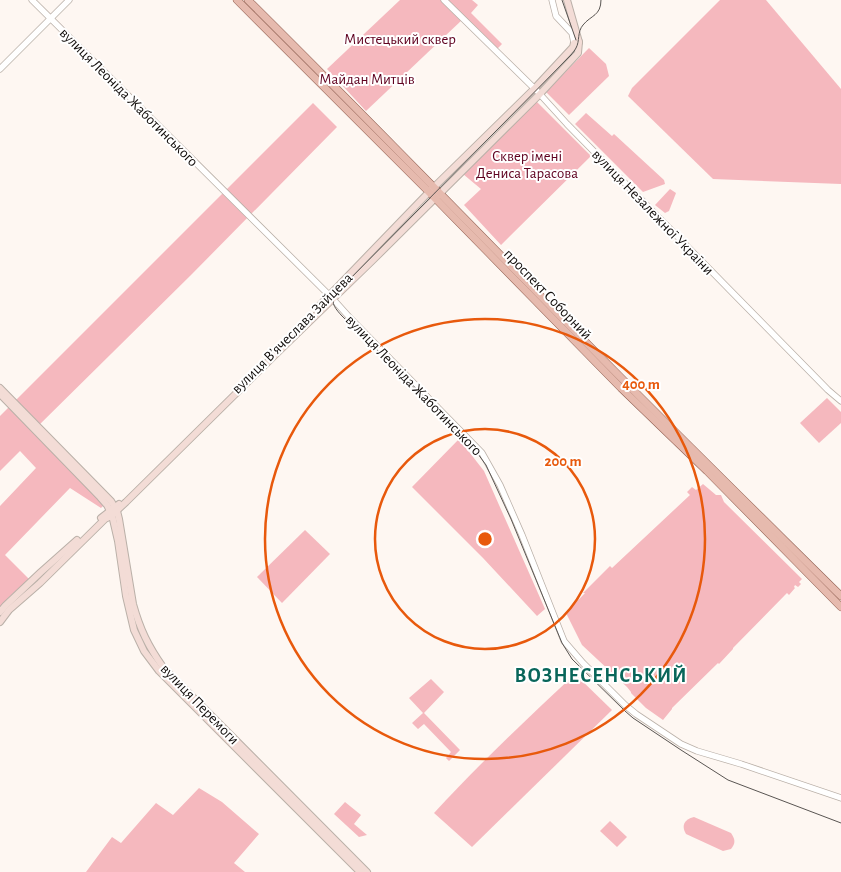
<svg xmlns="http://www.w3.org/2000/svg" width="841" height="872" font-family="'Alegreya Sans',sans-serif">
	<style>
		.green { fill: #f5b8be }
		.lines { fill: none; stroke-linecap: round; stroke-linejoin: round }
		.tertiary-casing { stroke: #bab0a8; stroke-width: 7 }
		.secondary-casing { stroke: #bab0a8; stroke-width: 8 }
		.primary-casing { stroke: #916052; stroke-width: 8 }
		.tertiary { stroke: #fff; stroke-width: 5.5 }
		.secondary { stroke: #f3dcd6; stroke-width: 6 }
		.primary { stroke: #e6baae; stroke-width: 7 }
		.tram { stroke: #595552; stroke-width: 1 }
		.ring { fill: none; stroke: #e8590c; stroke-width: 2.5 }
		.labels { text-anchor: middle; stroke-width: 4; stroke-linejoin: round; paint-order: stroke }
		.park-label { font-size: 15px; fill: #5f011f; stroke: #fff }
		.street-label { font-size: 15px; fill: #110d0b; stroke: #fff }
		.district-label { font-size: 20px; font-weight: bold; letter-spacing: 1px; fill: #09665a; stroke: #fff }
		.centre { fill: #e8590c; stroke: #fff; stroke-width: 2.5 }
		.ring-label { font-size: 15px; text-anchor: middle; font-weight: bold; fill: #e8590c; stroke: #fff; stroke-width: 4; stroke-linejoin: round; paint-order: stroke }
	</style>
	<rect width="100%" height="100%" fill="#fef7f2"/>
	<g class="green">
		<path d="M 400,0 L 444,0 L 463,19 L 366,111 L 327,69 Z"/>
		<path d="M 447,0 L 472,0 L 478,5 L 471,13 L 502,44 L 496,50 Z"/>
		<path d="M 720,0 L 766,0 L 841,89 L 841,184 L 713,179 L 628,96 L 632,88 Z"/>
		<path d="M 589,48 L 606,64 L 609,76 L 569,115 L 546,92 Z"/>
		<path d="M 536,101 L 591,156 L 501,245 L 464,205 L 481,189 L 463,174 Z"/>
		<path d="M 313,103 L 337,127 L 191,275 L 33,431 L 105,504 L 101,508 L 70,488 L 5,555 L 29,579 L 9,597 L 0,607 L 0,506 L 36,468 L 20,451 L 0,471 L 0,416 Z"/>
		<path d="M 586,113 L 612,136 L 614,134 L 664,180 L 665,184 L 643,192 L 575,124 Z"/>
		<path d="M 670,189 L 676,193 L 669,211 L 665,213 L 655,205 Z"/>
		<path d="M 827,398 L 841,412 L 841,423 L 819,443 L 800,423 Z"/>
		<path d="M 459,439 L 484,471 L 545,609 L 537,616 L 483,558 L 412,487 Z"/>
		<path d="M 703,484 L 716,495 L 721,495 L 724,502 L 802,579 L 799,582 L 801,584 L 798,587 L 795,585 L 794,587 L 795,588 L 789,595 L 787,593 L 785,595 L 733,648 L 733,649 L 719,664 L 718,663 L 672,708 L 672,709 L 663,720 L 646,708 L 631,693 L 631,692 L 627,687 L 582,645 L 566,613 L 585,593 L 583,593 L 610,566 L 612,568 L 690,495 L 687,492 L 692,487 L 696,490 Z"/>
		<path d="M 305,530 L 330,554 L 282,603 L 257,577 Z"/>
		<path d="M 575,674 L 612,710 L 472,847 L 434,813 C 479,764 527,719 575,674 Z"/>
		<path d="M 431,679 L 444,692 L 424,713 L 460,750 L 449,761 L 446,758 L 451,752 L 424,724 L 418,729 L 412,723 L 423,713 L 409,698 Z"/>
		<path d="M 199,788 L 222,802 L 259,834 L 234,863 L 245,872 L 86,872 L 112,837 L 121,843 L 156,803 L 173,815 Z"/>
		<path d="M 345,802 L 361,815 L 354,824 L 367,835 L 359,837 L 334,814 Z"/>
		<path d="M 694,817 L 731,833 C 735,839 736,843 731,849 L 723,851 L 686,834 C 681,826 684,819 694,817 Z"/>
		<path d="M 610,821 L 627,837 L 617,847 L 600,831 Z"/>
	</g>
	<g class="lines">
		<defs>
			<g id="tertiary">
				<path d="M 32,0 L 333,299 L 351,319 L 482,453 L 500,485 L 522,535 L 564,641 L 583,663 L 625,705 L 636,714 L 681,744 L 697,751 L 741,764 L 841,798"/>
				<path d="M 444,0 L 537,91 L 567,124 L 828,390 L 841,401"/>
				<path d="M 552,0 L 556,16 L 572,33 L 574,43"/>
				<path d="M 0,69 L 69,0"/>
			</g>
			<g id="secondary">
				<path d="M 320,305 L 429,192 L 534,89 L 573,47 L 574,43 L 579,42"/>
				<path d="M 0,388 L 111,501 L 117,511 L 119,519 L 133,604 C 140,629 148,646 163,667 L 367,872"/>
				<path d="M 0,394 L 100,497 L 107,505 L 112,515 L 118,541 L 126,596 L 134,630 L 144,651 L 159,671 L 360,872"/>
				<path d="M 101,518 L 119,504"/>
				<path d="M 0,612 L 5,606 L 41,572 L 77,540"/>
				<path d="M 0,622 L 9,610 L 40,583 L 105,519 L 111,516 L 126,502 L 275,355 L 373,260 L 539,95 L 578,53 L 579,42 L 567,0"/>
			</g>
			<g id="primary">
				<path d="M 237,0 L 426,189 L 621,388 L 707,471 L 841,607"/>
				<path d="M 248,0 C 356,107 462,216 569,325 C 658,416 750,506 841,596"/>
			</g>
		</defs>
		<use href="#tertiary" class="tertiary-casing"/>
		<use href="#secondary" class="secondary-casing"/>
		<use href="#primary" class="primary-casing"/>
		<use href="#tertiary" class="tertiary"/>
		<use href="#secondary" class="secondary"/>
		<use href="#primary" class="primary"/>
		<g class="tram">
			<path d="M 562,0 L 576,40"/>
			<path d="M 601,0 C 601,16 591,15 583,25 C 577,32 580,41 576,48 C 575,50 572,54 571,55 L 341,288 C 330,300 331,304 342,316 L 401,373 L 461,435 L 478,454 L 486,465 L 511,519 L 562,643 L 572,659 L 625,711 L 633,718 L 681,750 L 728,780 L 841,823"/>
		</g>
	</g>
	<g class="ring">
		<circle cx="485" cy="539" r="110"/>
		<circle cx="485" cy="539" r="220"/>
	</g>
	<g class="labels">
		<g class="park-label">
			<text x="400" y="44">Мистецький сквер</text>
			<text x="367" y="84">Майдан Митців</text>
			<text x="527" y="161">Сквер імені<tspan x="527" dy="17">Дениса Тарасова</tspan></text>
		</g>
		<g class="street-label">
			<text transform="translate(129 97) rotate(45)" y="5">вулиця Леоніда Жаботинського</text>
			<text transform="translate(653 212) rotate(46)" y="5">вулиця Незалежної України</text>
			<text transform="translate(548 294) rotate(46)" y="5">проспект Соборний</text>
			<text transform="translate(292 333) rotate(-45)" y="5">вулиця Вʼячеслава Зайцева</text>
			<text transform="translate(414 385) rotate(46)" y="5">вулиця Леоніда Жаботинського</text>
			<text transform="translate(200 704) rotate(46)" y="5">вулиця Перемоги</text>
		</g>
		<g class="district-label">
			<text x="601" y="682">ВОЗНЕСЕНСЬКИЙ</text>
		</g>
	</g>
	<circle cx="485" cy="539" r="8" class="centre"/>
	<g class="ring-label">
		<text x="641" y="389">400 m</text>
		<text x="563" y="466">200 m</text>
	</g>
</svg>
